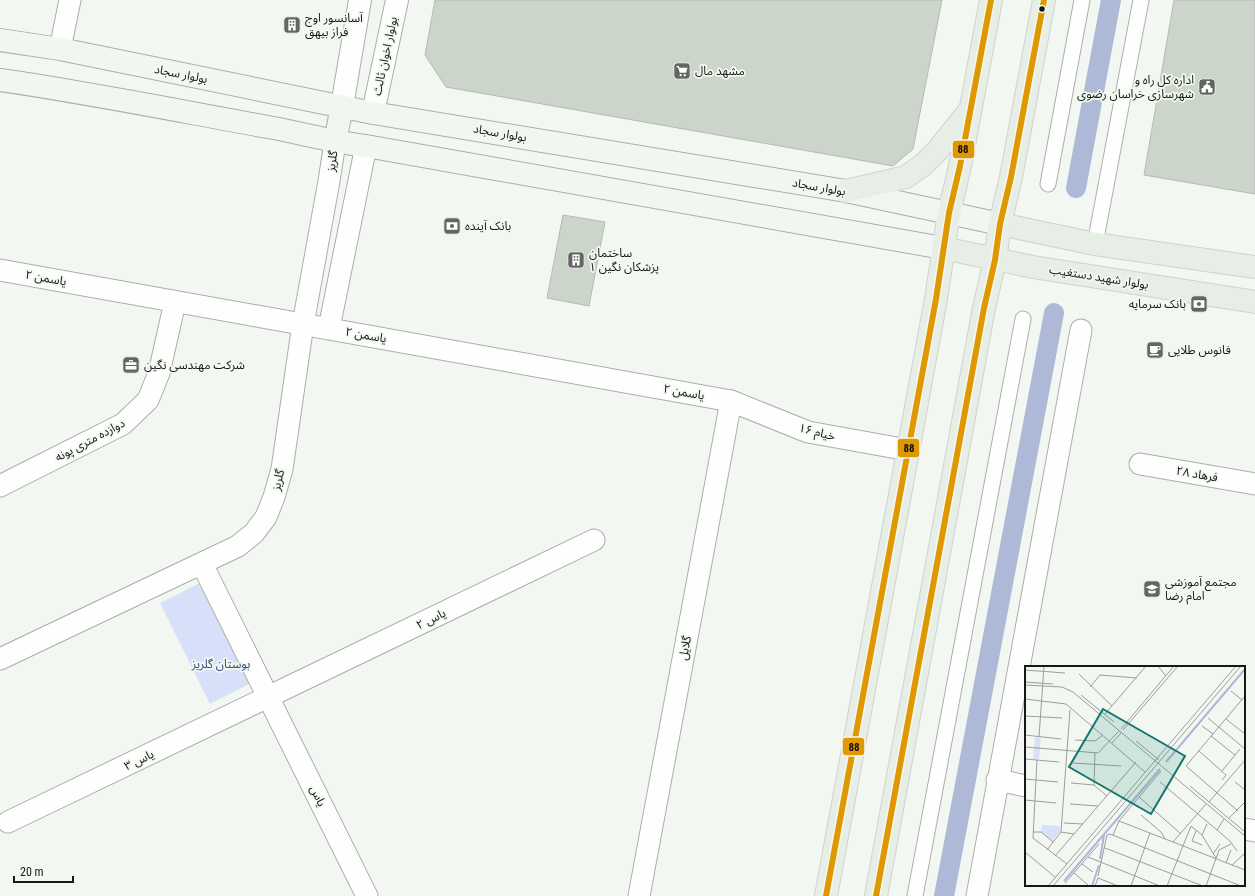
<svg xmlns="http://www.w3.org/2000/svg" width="1255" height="896" font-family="'Roboto Condensed','Noto Sans Arabic',sans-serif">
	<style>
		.green { fill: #d7e0f8 }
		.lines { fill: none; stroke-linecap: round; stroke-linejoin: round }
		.canal { stroke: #aeb9d7; stroke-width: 20 }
		.building { fill: #ccd5ca; stroke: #b6b9b6 }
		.pedestrian-casing { stroke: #abaeaa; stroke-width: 17 }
		.minor-casing { stroke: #abaeaa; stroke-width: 23 }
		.tertiary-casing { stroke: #abaeaa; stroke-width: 24 }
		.secondary-casing { stroke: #abaeaa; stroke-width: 24 }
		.primary-casing { stroke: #d1d2d0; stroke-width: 24 }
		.pedestrian { stroke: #fdfefd; stroke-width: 15 }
		.minor { stroke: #fdfefd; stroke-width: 21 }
		.tertiary { stroke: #fdfefd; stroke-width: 22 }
		.secondary { stroke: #f2f6f1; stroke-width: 22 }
		.primary { stroke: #e7eee5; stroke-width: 22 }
		.bus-1-casing { stroke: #f2f9f0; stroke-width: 9 }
		.bus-1 { stroke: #e09802; stroke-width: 6 }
		.bus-dot { fill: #161815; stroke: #f2f9f0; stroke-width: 1.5 }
		.labels { text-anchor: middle; stroke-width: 3.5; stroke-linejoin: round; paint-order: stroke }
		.poi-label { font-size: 12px; fill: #161815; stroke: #f2f9f0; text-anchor: start }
		.street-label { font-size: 12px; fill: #161815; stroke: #f2f9f0 }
		.park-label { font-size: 12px; fill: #384680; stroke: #f2f9f0 }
		.inset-river { fill: none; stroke: #aeb9d7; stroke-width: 2 }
		.inset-road { fill: none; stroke: #9b9e9a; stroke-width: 1 }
		.view { fill: #0f766e; fill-opacity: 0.15; stroke: #0f766e; stroke-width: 2 }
		.inset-edge { fill: none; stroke: #161815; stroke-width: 2 }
		.line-badge { stroke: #f2f9f0; stroke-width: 1.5 }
		.pale-badge-label { font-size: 11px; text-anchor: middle; font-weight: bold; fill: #111 }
	</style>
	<rect width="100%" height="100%" fill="#f3f7f2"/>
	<path class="green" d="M 208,579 L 259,679 L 210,704 L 160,603 Z"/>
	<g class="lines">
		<g class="canal">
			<path d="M 1076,188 L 1111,0"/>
			<path d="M 944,896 L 1054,313"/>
		</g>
	</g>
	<g class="building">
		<path d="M 435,0 L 942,0 L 913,149 L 893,166 L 446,87 L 425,55 Z"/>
		<path d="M 1174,0 L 1255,0 L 1255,194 L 1144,175 Z"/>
		<path d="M 563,215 L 605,222 L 589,306 L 547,298 Z"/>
	</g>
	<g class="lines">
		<defs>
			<g id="pedestrian">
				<path d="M 1048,184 L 1082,0"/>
				<path d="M 1095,244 L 1141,0"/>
				<path d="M 915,896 L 1023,319"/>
			</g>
			<g id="minor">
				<path d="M 60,49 L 70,0"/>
				<path d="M 0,270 L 731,401 L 808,432 L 908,450"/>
				<path d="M 329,328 L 366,146"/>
				<path d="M 1140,464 L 1255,484"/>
				<path d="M 0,486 L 123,424 L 148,400 L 159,373 L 175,302"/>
				<path d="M 202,564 L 367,896"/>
				<path d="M 0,659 L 238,546 L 254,533 L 266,517 L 274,497 L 282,469 L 303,324 L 329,181 L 335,142"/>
				<path d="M 997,780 L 1026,786"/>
				<path d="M 8,822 L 594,540"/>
				<path d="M 1244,829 L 1255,831"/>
				<path d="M 639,896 L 731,401"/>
				<path d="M 977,896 L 1081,330"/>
			</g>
			<g id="tertiary">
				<path d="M 342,106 L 360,0"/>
				<path d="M 373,113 L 397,0"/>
			</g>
			<g id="secondary">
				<path d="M 0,40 L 60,49 L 373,113 L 846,191 L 1000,224"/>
				<path d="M 0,80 C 90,93 179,111 268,127 C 301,133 333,142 366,146 L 943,248"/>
				<path d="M 335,142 L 342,106"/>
			</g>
			<g id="primary">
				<path d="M 846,191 L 906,177 L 923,165 L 937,151 L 969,111"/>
				<path d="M 1000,224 L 1095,244 L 1255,267"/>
				<path d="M 943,248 L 1033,267 L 1255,302"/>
				<path d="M 826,896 L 936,299 L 949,213 L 960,166 L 991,0"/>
				<path d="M 876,896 L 984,308 L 995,260 L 1000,224 L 1011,177 L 1044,0"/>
			</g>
		</defs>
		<use href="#pedestrian" class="pedestrian-casing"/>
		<use href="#minor" class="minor-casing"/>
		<use href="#tertiary" class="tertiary-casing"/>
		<use href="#secondary" class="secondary-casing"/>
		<use href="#primary" class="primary-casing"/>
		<use href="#pedestrian" class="pedestrian"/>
		<use href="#minor" class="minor"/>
		<use href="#tertiary" class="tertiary"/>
		<use href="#secondary" class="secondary"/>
		<use href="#primary" class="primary"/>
		<defs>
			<g id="bus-1">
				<path d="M 826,896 L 936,299 L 949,213 L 960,166 L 991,0"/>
				<path d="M 876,896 L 984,308 L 995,260 L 1000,224 L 1011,177 L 1044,0"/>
			</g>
		</defs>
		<use href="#bus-1" class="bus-1-casing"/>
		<use href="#bus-1" class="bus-1"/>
	</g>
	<defs>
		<symbol id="building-square" viewBox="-11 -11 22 22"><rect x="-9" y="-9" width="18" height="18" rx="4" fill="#636662" stroke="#f2f9f0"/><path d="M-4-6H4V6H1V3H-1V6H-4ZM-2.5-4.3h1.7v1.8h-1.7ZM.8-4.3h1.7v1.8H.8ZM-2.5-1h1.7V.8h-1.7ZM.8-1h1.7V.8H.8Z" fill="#fff"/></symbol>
		<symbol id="supermarket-square" viewBox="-11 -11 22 22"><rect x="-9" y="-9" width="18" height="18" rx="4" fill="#636662" stroke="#f2f9f0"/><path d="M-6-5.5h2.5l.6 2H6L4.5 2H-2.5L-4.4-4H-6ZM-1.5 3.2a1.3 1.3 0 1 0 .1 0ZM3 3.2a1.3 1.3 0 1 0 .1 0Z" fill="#fff"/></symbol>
		<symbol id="civic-square" viewBox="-11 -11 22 22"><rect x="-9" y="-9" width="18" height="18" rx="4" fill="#636662" stroke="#f2f9f0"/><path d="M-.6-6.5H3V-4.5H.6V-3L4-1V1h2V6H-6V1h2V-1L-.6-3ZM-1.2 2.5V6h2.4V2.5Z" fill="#fff"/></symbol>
		<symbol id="bank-square" viewBox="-11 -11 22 22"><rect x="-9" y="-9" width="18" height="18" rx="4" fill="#636662" stroke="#f2f9f0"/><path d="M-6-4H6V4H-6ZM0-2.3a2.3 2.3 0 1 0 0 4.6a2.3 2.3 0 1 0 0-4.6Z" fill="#fff"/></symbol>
		<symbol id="cafe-square" viewBox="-11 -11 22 22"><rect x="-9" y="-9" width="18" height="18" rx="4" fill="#636662" stroke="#f2f9f0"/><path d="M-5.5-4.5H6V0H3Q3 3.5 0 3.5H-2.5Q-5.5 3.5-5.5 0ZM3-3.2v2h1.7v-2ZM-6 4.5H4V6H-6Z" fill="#fff"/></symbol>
		<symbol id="office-square" viewBox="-11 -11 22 22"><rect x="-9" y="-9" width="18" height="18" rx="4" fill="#636662" stroke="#f2f9f0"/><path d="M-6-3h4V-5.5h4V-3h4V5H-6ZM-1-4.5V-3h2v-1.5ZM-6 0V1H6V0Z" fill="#fff"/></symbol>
		<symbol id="school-square" viewBox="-11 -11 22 22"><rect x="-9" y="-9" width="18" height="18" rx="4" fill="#636662" stroke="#f2f9f0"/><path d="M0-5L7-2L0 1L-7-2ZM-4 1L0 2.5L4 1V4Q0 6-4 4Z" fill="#fff"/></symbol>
	</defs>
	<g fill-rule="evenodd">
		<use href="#building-square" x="282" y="15" width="20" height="20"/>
		<use href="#supermarket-square" x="672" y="61" width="20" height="20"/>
		<use href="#civic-square" x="1197" y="77" width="20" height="20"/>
		<use href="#bank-square" x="442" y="216" width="20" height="20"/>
		<use href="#building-square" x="566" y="250" width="20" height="20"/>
		<use href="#bank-square" x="1189" y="294" width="20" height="20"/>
		<use href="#cafe-square" x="1145" y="340" width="20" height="20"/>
		<use href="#office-square" x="121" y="355" width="20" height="20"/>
		<use href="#school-square" x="1142" y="579" width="20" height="20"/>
	</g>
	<circle class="bus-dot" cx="1042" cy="9" r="3.5"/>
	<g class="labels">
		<g class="poi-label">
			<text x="305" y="22">آسانسور اوج<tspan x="305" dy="14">فراز بیهق</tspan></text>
			<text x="695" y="75">مشهد مال</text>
			<text x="1194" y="84" text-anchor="end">اداره کل راه و<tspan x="1194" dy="14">شهرسازی خراسان رضوی</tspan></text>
			<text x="465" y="230">بانک آینده</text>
			<text x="589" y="257">ساختمان<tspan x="589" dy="14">پزشکان نگین ۱</tspan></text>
			<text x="1186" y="308" text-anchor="end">بانک سرمایه</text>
			<text x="1168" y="354">فانوس طلایی</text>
			<text x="144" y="369">شرکت مهندسی نگین</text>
			<text x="1165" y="586">مجتمع آموزشی<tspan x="1165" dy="14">امام رضا</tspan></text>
		</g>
		<g class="street-label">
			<text transform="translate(385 56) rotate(-78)" y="4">بولوار اخوان ثالث</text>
			<text transform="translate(181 74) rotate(11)" y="4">بولوار سجاد</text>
			<text transform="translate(500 133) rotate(10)" y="4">بولوار سجاد</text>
			<text transform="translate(332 161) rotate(-82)" y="4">گلریز</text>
			<text transform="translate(819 187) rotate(10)" y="4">بولوار سجاد</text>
			<text transform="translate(1099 277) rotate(9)" y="4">بولوار شهید دستغیب</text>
			<text transform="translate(46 278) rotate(10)" y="4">یاسمن ۲</text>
			<text transform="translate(366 335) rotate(10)" y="4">یاسمن ۲</text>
			<text transform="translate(684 392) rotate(10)" y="4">یاسمن ۲</text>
			<text transform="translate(817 432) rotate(14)" y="4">خیام ۱۶</text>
			<text transform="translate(90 440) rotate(-28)" y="4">دوازده متری پونه</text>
			<text transform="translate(1197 474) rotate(10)" y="4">فرهاد ۲۸</text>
			<text transform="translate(278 480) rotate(-77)" y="4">گلریز</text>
			<text transform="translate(431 619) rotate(-26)" y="4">یاس ۲</text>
			<text transform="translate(685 648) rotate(-80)" y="4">گلایل</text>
			<text transform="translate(139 760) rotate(-26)" y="4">یاس ۳</text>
			<text transform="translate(318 796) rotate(64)" y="4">یاس</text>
		</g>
		<g class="park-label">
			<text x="221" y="668">بوستان گلریز</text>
		</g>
	</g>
	<g transform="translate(1025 666)">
		<rect width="220" height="220" fill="#f3f7f2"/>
		<path d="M 10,71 L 16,72 L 14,93 L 8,93 ZM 17,159 L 35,160 L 35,166 L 27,175 L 16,166 Z" fill="#d7e0f8"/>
		<path class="inset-river" d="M 141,96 L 220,3M 75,193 L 79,169M 39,215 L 135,103M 67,220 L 74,199"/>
		<path class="inset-road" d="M 133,0 L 141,10M 0,4 L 40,7M 54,8 L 87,40M 75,9 L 112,12M 0,16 L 28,18M 0,19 L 37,21 L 48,26 L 220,170M 65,21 L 75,9M 206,25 L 217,34M 56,29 L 89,56M 0,33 L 41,38 L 120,106M 80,48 L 121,0M 0,50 L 37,52M 183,52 L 220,83M 201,53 L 220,68M 177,60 L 188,68M 96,63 L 149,0M 98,64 L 153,0M 0,69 L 36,73M 186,70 L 210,89M 14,71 L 19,0M 50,74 L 70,75 L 78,69M 111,75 L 134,94M 87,77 L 96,67M 0,81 L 73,87 L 94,65M 174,85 L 201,109 L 197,114M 0,93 L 34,96M 12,94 L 8,172 L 42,198M 48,97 L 96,100M 197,105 L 215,83M 0,113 L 33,116M 135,116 L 205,175 L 212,185M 210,116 L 220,124M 46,117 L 69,119M 69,119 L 70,87M 69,119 L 82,130M 165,120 L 220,166M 114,131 L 156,168M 0,134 L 31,137M 184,136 L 220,94M 45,138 L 73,140M 213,145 L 161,100 L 220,30M 116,149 L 136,166 L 140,173M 204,152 L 220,136M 94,155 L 220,204M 39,157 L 58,158M 166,160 L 177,169 L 191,192M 192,164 L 199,153M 171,165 L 167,175 L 177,179M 8,166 L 16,166 L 28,176M 36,166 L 49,168M 88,169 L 94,155 L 136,105M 177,169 L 182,158M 148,176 L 181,138M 80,182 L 178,220M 22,184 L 36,166 L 45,44M 0,186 L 30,211M 188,188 L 195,178M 30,190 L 111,96M 63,191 L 135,220M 201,197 L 206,184M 57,198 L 68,206M 207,199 L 220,187M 49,207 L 63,219M 73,210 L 82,169 L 85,168 L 216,220M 40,217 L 74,178M 23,220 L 211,0M 28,220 L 216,0M 70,220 L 73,212 L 93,220M 106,220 L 125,167M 142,220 L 166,160M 181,220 L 194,184 L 206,178"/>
		<path class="view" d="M 78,43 L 160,90 L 126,148 L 44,101 Z"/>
		<rect width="220" height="220" class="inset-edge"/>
	</g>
	<g class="line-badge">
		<rect x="952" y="140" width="23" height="19" rx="4" fill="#e09802"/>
		<rect x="897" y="438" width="23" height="20" rx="4" fill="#e09802"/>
		<rect x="842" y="737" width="23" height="19" rx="4" fill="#e09802"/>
	</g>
	<g class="pale-badge-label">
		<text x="963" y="153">88</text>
		<text x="909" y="452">88</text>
		<text x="854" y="751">88</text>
	</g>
	<path d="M14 876v6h59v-6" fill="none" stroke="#161815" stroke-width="2"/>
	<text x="20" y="876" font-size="12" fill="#161815" stroke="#f2f9f0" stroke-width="3" paint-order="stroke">20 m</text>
</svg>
